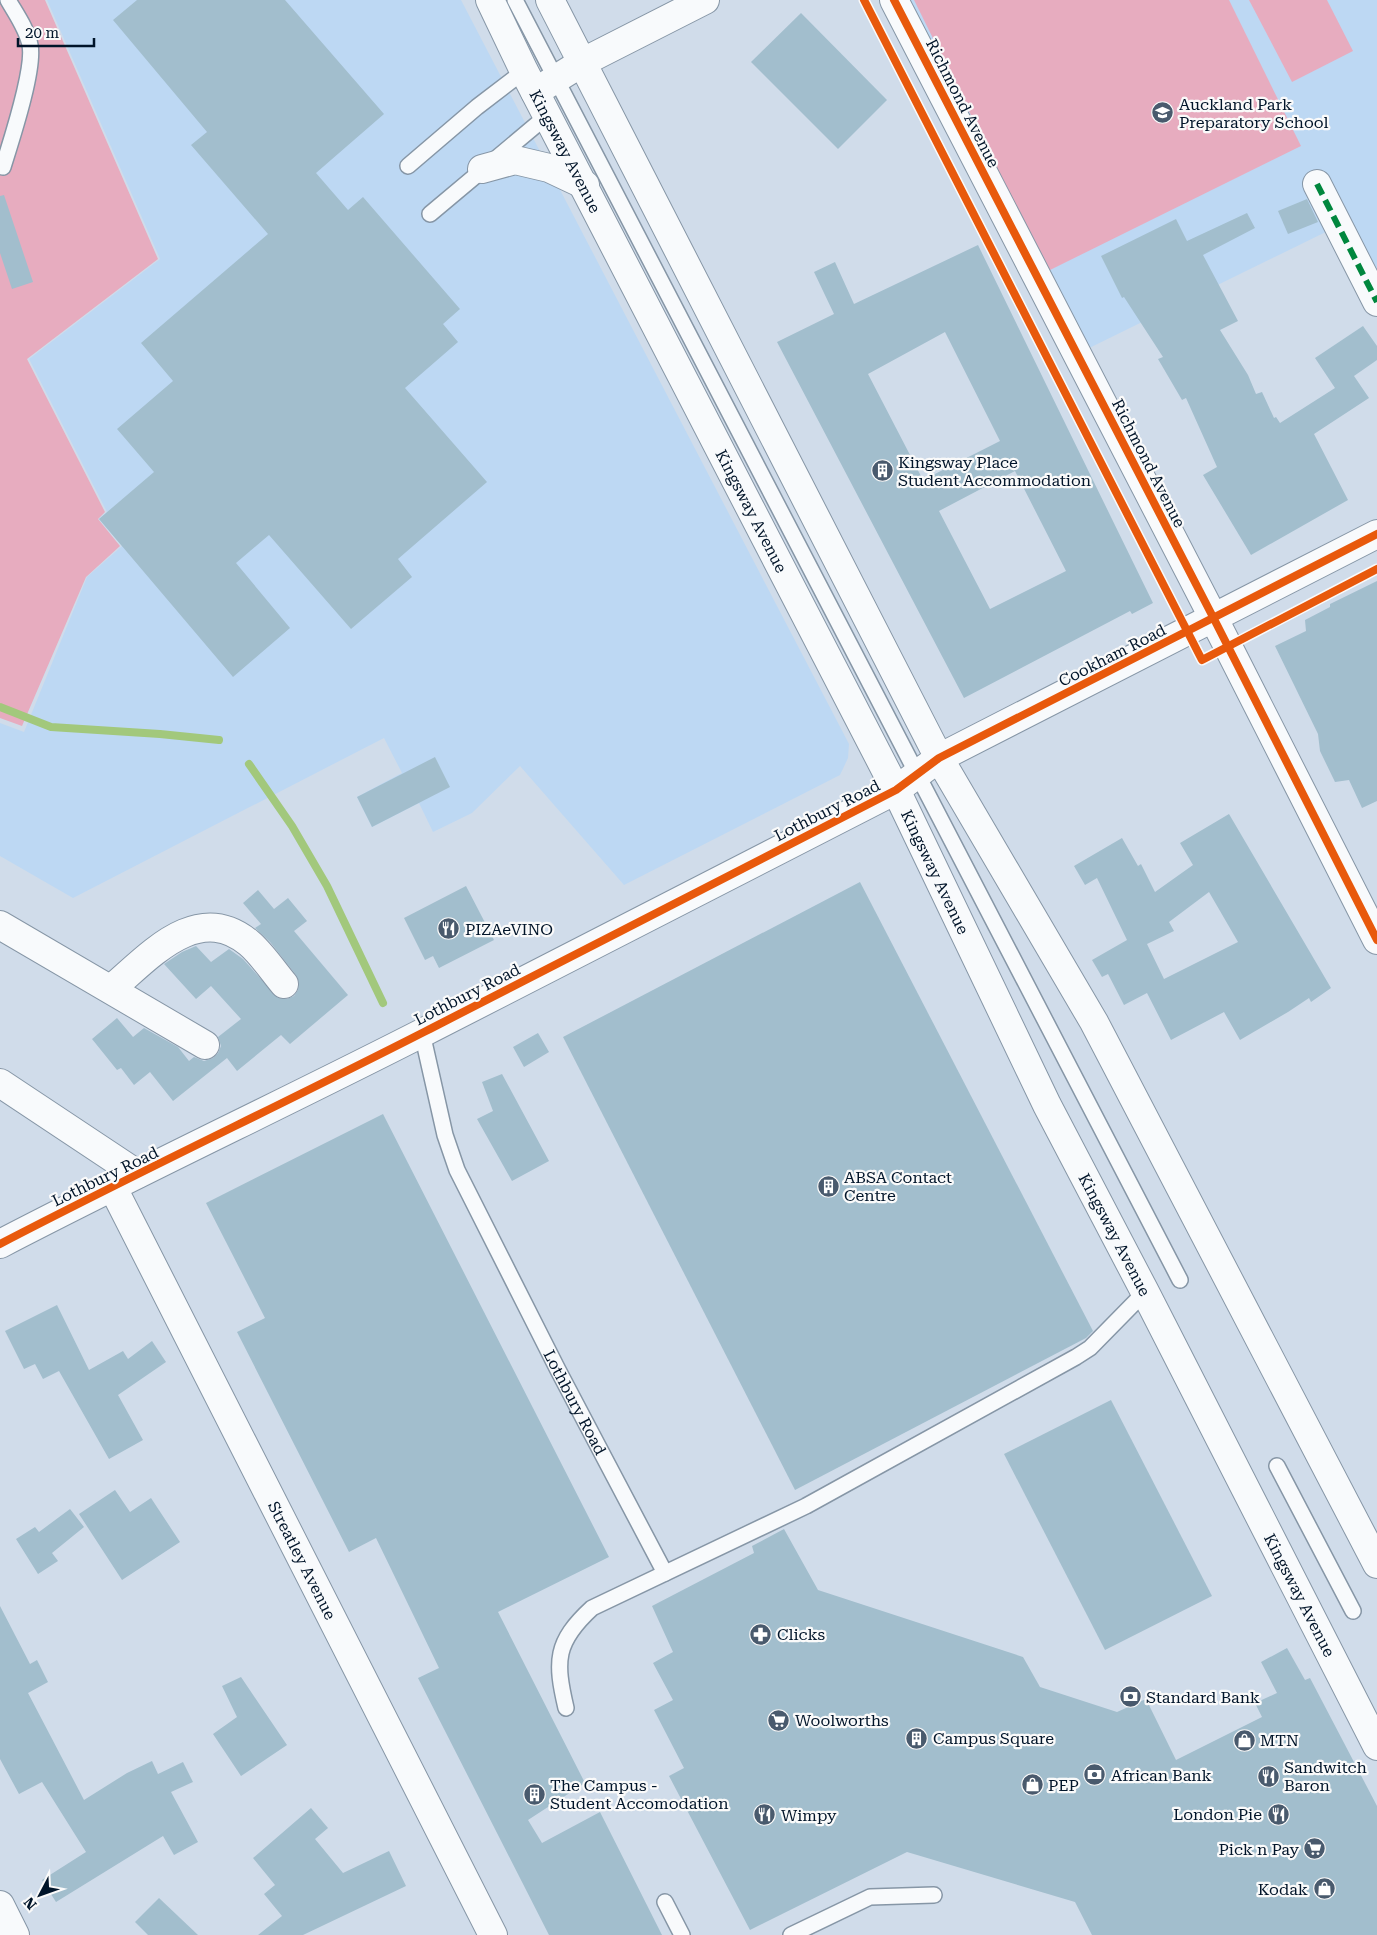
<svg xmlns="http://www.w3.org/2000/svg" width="1377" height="1935" font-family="'Roboto Serif',serif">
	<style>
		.built { fill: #bdd8f3 }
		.green { fill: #e7acbf }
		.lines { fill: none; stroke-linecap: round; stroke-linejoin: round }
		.stream { stroke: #a2c87c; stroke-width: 8 }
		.building { fill: #a2becd; fill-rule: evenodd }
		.service-casing { stroke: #8696a6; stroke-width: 18 }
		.minor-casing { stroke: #8696a6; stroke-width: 30 }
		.secondary-casing { stroke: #8696a6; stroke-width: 30 }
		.service { stroke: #f8fafc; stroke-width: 15 }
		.minor { stroke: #f8fafc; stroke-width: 28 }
		.secondary { stroke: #f8fafc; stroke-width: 28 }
		.quiet { stroke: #00873e; stroke-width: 6; stroke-dasharray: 12 6; stroke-linecap: butt }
		.cycleway-casing { stroke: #fafafa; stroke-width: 11 }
		.cycleway { stroke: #e8590c; stroke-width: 8 }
		.labels { text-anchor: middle; stroke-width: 4.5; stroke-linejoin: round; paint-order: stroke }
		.street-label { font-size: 16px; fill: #001429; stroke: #fafafa }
		.poi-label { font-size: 16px; fill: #001429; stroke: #fafafa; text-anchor: start }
	</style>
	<rect width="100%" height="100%" fill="#d0dcea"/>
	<g class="built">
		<path d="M 47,0 L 461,0 L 849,744 L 848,758 L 840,775 L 624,885 L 520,766 L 472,813 L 433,832 L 419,803 L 372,827 L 357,797 L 402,773 L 384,738 L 73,898 L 0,856 L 0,723 L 24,732 L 87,577 L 122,546 L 99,519 L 107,512 L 29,359 L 160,259 Z"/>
		<path d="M 890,0 L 1377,0 L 1377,302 L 1338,226 L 1077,354 Z"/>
	</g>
	<g class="green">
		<path d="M 0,0 L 45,0 L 158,259 L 27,359 L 105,512 L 98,519 L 120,546 L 86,577 L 22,726 L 0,718 Z"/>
		<path d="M 914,0 L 1229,0 L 1301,146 L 1048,271 Z"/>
		<path d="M 1249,0 L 1327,0 L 1353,51 L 1292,82 Z"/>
	</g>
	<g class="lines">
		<g class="stream">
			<path d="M 0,707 L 51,727 L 160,734 L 219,740"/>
			<path d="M 249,764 L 292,826 L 327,886 L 383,1003"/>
		</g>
	</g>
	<g class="building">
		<path d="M 137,0 L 285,0 L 384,114 L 316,173 L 348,210 L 363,197 L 460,309 L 443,324 L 458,342 L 405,388 L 487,482 L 398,559 L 412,577 L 351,629 L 269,535 L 236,563 L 290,628 L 233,677 L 99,519 L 154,472 L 117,429 L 173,381 L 141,343 L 268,234 L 191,145 L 207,132 L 113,20 Z"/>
		<path d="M 801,13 L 887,100 L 838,149 L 751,62 Z"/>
		<path d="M 4,195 L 33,282 L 12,289 L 0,253 L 0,196 Z"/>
		<path d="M 1307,199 L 1318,222 L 1288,234 L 1278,211 Z"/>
		<path d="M 1247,213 L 1255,228 L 1203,255 L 1238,321 L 1220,330 L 1248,375 L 1256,394 L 1262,392 L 1274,418 L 1276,417 L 1280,423 L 1335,388 L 1315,358 L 1363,326 L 1377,346 L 1377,360 L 1354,376 L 1369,398 L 1314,434 L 1348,500 L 1251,555 L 1203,475 L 1217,467 L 1186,398 L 1182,400 L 1158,359 L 1163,357 L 1124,297 L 1122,298 L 1101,256 L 1176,219 L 1187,241 Z"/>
		<path d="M 978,245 L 1153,603 L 1132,614 L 1130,611 L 964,698 L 777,342 L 834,314 L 814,272 L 835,262 L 854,304 ZM 945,332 L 1000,441 L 923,480 L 868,374 ZM 1015,471 L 1066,571 L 990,609 L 939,511 Z"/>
		<path d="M 1377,581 L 1377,801 L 1362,808 L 1349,780 L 1335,782 L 1320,751 L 1318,734 L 1275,646 L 1306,631 L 1305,620 L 1330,607 L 1330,604 Z"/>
		<path d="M 435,757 L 450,787 L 372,827 L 357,797 Z"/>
		<path d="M 1229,814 L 1331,988 L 1311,1002 L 1309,998 L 1288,1012 L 1240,1040 L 1224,1012 L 1171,1040 L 1147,993 L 1124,1005 L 1108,974 L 1102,977 L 1092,960 L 1127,940 L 1097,878 L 1085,885 L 1074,866 L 1122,838 L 1138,866 L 1141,864 L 1155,892 L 1193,865 L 1180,843 ZM 1209,892 L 1238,942 L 1164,979 L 1147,944 L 1174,931 L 1169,922 Z"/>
		<path d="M 860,882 L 1093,1331 L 1086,1338 L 795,1490 L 563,1037 Z"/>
		<path d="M 466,886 L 494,940 L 439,968 L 433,956 L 425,960 L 404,918 Z"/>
		<path d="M 258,890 L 274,909 L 288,898 L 307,921 L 294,931 L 348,995 L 290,1044 L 281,1035 L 237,1071 L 227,1058 L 173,1101 L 150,1072 L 134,1085 L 121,1068 L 117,1070 L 92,1039 L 117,1018 L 133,1037 L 144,1028 L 178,1047 L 189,1061 L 194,1057 L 204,1061 L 213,1058 L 218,1053 L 221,1046 L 218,1037 L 241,1019 L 211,986 L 196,999 L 164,964 L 182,952 L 196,946 L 211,962 L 229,949 L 243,959 L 278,998 L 287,999 L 294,996 L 298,990 L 299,982 L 296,975 L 270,942 L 255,928 L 261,924 L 243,903 Z"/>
		<path d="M 538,1033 L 549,1052 L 524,1067 L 513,1047 Z"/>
		<path d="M 502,1074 L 549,1161 L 512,1181 L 477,1119 L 493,1111 L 482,1082 Z"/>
		<path d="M 383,1114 L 609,1557 L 498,1612 L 585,1783 L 528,1820 L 542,1843 L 600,1812 L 662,1935 L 549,1935 L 418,1678 L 439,1668 L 376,1538 L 349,1552 L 237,1332 L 265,1318 L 206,1203 Z"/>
		<path d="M 57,1305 L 89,1370 L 123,1351 L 128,1359 L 152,1341 L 166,1362 L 118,1395 L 143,1440 L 109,1459 L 59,1371 L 43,1379 L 35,1364 L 24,1369 L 5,1331 Z"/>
		<path d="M 1111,1400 L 1212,1596 L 1105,1650 L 1004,1454 Z"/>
		<path d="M 115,1490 L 130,1512 L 151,1498 L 180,1542 L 122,1580 L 79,1514 Z"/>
		<path d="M 70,1509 L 84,1527 L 52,1553 L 58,1561 L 38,1574 L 16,1539 L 35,1527 L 39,1532 Z"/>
		<path d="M 784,1529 L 818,1590 L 1023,1657 L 1040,1687 L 1117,1712 L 1146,1699 L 1176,1760 L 1262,1717 L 1255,1703 L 1277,1693 L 1261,1662 L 1287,1648 L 1305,1680 L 1310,1678 L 1377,1806 L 1377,1935 L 1092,1935 L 1075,1902 L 907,1852 L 750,1930 L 669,1776 L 684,1768 L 654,1710 L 673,1700 L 653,1663 L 673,1652 L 652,1606 L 754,1553 L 752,1546 Z"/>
		<path d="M 0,1606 L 30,1664 L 37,1660 L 48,1682 L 28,1693 L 84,1800 L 127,1773 L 152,1761 L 158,1774 L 183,1762 L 193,1782 L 171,1792 L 198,1842 L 174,1855 L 163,1836 L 56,1902 L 42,1880 L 86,1852 L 42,1782 L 19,1794 L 0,1759 Z"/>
		<path d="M 241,1677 L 287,1745 L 241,1776 L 213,1734 L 237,1717 L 222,1686 Z"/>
		<path d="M 311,1808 L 328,1828 L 315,1839 L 343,1873 L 389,1851 L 406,1886 L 303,1935 L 258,1935 L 282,1916 L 264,1894 L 275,1885 L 253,1858 Z"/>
		<path d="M 159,1898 L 198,1935 L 148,1935 L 135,1922 Z"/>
	</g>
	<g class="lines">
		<defs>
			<g id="service">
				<path d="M 515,0 L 1180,1280"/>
				<path d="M 408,166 L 477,107 L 524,71"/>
				<path d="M 3,167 C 11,141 35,69 30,45 C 27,29 16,14 8,0"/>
				<path d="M 430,214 L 548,115"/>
				<path id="s1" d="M 422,1033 L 445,1135 L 457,1170 L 558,1370 L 665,1573"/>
				<path d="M 1277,1466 L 1353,1611"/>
				<path d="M 566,1708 C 555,1661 555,1642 592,1608 L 806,1506 L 1076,1357 L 1090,1348 L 1145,1292"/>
				<path d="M 665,1902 L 682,1935"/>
				<path d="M 791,1935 L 870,1897 L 934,1895"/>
			</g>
			<g id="minor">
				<path d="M 894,0 L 1213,617 L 1377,940"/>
				<path d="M 535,92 L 583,62 L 705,0"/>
				<path d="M 1317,184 L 1377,302"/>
				<path d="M 0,925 L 205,1045"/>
				<path d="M 111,989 C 149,957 197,900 249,943 C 262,954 273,971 284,984"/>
				<path d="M 0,1083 L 137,1174"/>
				<path id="s2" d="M 112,1186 L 493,1935"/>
				<path d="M 0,1244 C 140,1171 283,1104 424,1032 C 582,952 739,870 896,790 L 939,758 L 1377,534"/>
				<path d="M 0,1905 L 15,1935"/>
			</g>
			<g id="secondary">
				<path id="s3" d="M 490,0 L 524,71 L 896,790 L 1047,1105 L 1145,1292 L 1377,1746"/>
				<path d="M 550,0 L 939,758 L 1094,1022 L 1377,1564"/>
				<path d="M 482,169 L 515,160 L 549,168 L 585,185"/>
			</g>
		</defs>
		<use href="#service" class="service-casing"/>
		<use href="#minor" class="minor-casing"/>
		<use href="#secondary" class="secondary-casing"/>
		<use href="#service" class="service"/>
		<use href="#minor" class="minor"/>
		<use href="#secondary" class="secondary"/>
		<path class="quiet" d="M 1317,184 L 1377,302"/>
		<defs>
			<g id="cycleway">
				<path d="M 864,0 L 1202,660 L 1377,569"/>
				<path d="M 894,0 L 1213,617 L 1377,940"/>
				<path d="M 0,1244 C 140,1171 283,1104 424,1032 C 582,952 739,870 896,790 L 939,758 L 1377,534"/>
			</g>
		</defs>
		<use href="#cycleway" class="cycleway-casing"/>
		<use href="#cycleway" class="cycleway"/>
	</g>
	<defs>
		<symbol id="school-disc" viewBox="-11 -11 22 22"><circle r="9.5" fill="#495a6d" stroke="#fafafa"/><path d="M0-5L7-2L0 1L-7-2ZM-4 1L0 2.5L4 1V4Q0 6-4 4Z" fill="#fff"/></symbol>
		<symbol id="building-disc" viewBox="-11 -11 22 22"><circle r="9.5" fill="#495a6d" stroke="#fafafa"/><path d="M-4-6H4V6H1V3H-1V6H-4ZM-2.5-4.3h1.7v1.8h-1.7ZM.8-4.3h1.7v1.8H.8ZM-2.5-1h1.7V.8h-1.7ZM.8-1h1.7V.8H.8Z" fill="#fff"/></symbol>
		<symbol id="restaurant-disc" viewBox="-11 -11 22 22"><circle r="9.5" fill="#495a6d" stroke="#fafafa"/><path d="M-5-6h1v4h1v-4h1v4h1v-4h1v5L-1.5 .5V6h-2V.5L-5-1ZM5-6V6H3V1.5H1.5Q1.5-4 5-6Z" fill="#fff"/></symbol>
		<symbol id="pharmacy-disc" viewBox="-11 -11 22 22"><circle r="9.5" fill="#495a6d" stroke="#fafafa"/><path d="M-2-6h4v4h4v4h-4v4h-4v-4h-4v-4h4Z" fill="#fff"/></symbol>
		<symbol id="bank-disc" viewBox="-11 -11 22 22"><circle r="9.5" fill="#495a6d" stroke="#fafafa"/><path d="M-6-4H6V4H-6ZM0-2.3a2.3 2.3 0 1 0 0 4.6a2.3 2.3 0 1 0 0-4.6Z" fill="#fff"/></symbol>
		<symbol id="supermarket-disc" viewBox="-11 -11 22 22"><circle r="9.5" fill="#495a6d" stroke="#fafafa"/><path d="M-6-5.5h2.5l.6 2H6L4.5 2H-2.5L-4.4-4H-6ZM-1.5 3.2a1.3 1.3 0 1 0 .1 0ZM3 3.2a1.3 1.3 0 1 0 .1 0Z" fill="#fff"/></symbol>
		<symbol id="shop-disc" viewBox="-11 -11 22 22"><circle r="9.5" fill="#495a6d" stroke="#fafafa"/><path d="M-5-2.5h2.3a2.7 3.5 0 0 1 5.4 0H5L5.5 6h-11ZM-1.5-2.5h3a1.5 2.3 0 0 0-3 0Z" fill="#fff"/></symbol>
	</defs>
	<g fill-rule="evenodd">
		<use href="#school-disc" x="1150" y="100" width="25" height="25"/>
		<use href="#building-disc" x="870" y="458" width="25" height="25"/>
		<use href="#restaurant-disc" x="436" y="916" width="25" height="25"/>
		<use href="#building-disc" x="816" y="1174" width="25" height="25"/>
		<use href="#pharmacy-disc" x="748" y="1622" width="25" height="25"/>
		<use href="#bank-disc" x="1118" y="1684" width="25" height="25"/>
		<use href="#supermarket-disc" x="766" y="1708" width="25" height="25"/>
		<use href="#building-disc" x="904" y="1726" width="25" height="25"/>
		<use href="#shop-disc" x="1232" y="1728" width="25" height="25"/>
		<use href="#bank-disc" x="1082" y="1762" width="25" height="25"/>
		<use href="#restaurant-disc" x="1256" y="1764" width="25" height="25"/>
		<use href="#shop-disc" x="1020" y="1772" width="25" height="25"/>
		<use href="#building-disc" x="522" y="1782" width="25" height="25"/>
		<use href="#restaurant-disc" x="1266" y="1802" width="25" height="25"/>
		<use href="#restaurant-disc" x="752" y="1802" width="25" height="25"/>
		<use href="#supermarket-disc" x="1302" y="1836" width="25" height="25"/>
		<use href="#shop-disc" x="1312" y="1876" width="25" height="25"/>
	</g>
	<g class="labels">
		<g class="street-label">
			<text transform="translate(963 103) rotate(63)" y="6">Richmond Avenue</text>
			<text dy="6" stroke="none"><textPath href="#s3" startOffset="169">Kingsway Avenue</textPath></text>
			<text transform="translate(1149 463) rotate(63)" y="6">Richmond Avenue</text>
			<text dy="6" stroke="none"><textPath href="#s3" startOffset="574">Kingsway Avenue</textPath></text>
			<text transform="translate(1112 655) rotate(-27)" y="6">Cookham Road</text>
			<text transform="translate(827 810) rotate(-27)" y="6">Lothbury Road</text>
			<text dy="6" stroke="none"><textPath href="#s3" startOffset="979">Kingsway Avenue</textPath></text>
			<text transform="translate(467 994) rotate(-27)" y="6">Lothbury Road</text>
			<text transform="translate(105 1176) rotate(-26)" y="6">Lothbury Road</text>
			<text dy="6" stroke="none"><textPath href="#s3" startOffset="1384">Kingsway Avenue</textPath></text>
			<text dy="6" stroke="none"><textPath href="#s1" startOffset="402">Lothbury Road</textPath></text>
			<text dy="6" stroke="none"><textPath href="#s2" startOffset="420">Streatley Avenue</textPath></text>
			<text dy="6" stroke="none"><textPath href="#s3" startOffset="1789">Kingsway Avenue</textPath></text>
		</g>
		<g class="poi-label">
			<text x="1179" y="110">Auckland Park<tspan x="1179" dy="18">Preparatory School</tspan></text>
			<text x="898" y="468">Kingsway Place<tspan x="898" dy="18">Student Accommodation</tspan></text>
			<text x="465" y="935">PIZAeVINO</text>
			<text x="844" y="1183">ABSA Contact<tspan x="844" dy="18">Centre</tspan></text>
			<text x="777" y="1640">Clicks</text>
			<text x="1146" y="1703">Standard Bank</text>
			<text x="795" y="1726">Woolworths</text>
			<text x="933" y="1744">Campus Square</text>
			<text x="1260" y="1746">MTN</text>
			<text x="1284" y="1773">Sandwitch<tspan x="1284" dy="18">Baron</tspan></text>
			<text x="1111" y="1781">African Bank</text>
			<text x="550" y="1791">The Campus -<tspan x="550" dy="18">Student Accomodation</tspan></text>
			<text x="1048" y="1791">PEP</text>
			<text x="1262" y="1820" text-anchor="end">London Pie</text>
			<text x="781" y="1821">Wimpy</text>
			<text x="1299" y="1855" text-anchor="end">Pick n Pay</text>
			<text x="1308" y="1895" text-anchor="end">Kodak</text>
		</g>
	</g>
	<g transform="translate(40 1895) rotate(229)" stroke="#fafafa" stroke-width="4" paint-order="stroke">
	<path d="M0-4L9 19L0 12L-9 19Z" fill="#001429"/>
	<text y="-8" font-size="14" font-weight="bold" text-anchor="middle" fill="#001429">N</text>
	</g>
	<path d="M18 38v8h76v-8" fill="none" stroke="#001429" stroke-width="2.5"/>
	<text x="25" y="38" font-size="15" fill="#001429" stroke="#fafafa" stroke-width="4" paint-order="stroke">20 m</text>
</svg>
